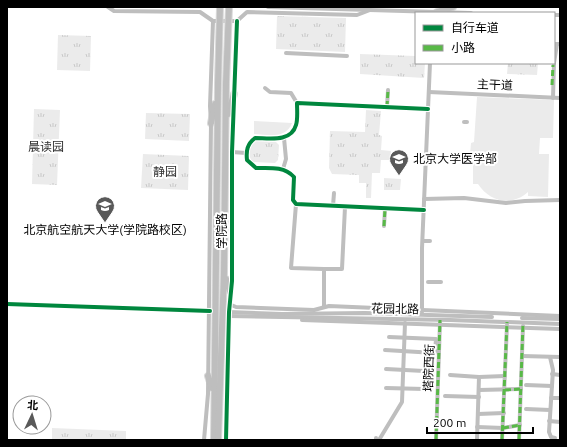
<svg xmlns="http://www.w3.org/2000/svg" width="567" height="447" font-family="Ubuntu,'Noto Sans SC',sans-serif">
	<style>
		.park { fill: url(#park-tufts) }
		.garden { fill: #ebebeb }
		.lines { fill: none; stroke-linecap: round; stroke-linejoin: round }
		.highway-casing { stroke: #dbdbdb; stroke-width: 8 }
		.minor { stroke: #bebebe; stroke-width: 4 }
		.highway { stroke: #bebebe; stroke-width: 6 }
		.highway-bridge-casing { stroke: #dbdbdb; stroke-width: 8; stroke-linecap: butt }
		.highway-bridge { stroke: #bebebe; stroke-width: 6 }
		.quiet { stroke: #58b947; stroke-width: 3; stroke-dasharray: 6 3; stroke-linecap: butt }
		.cycleway-casing { stroke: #fff; stroke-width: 6 }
		.cycleway { stroke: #00873e; stroke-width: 4 }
		.labels { text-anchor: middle; stroke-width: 4; stroke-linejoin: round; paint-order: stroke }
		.street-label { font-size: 12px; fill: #000; stroke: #fff }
		.park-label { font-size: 12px; fill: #313131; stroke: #fff }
		.poi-label { font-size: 12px; fill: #000; stroke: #fff; text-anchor: start }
	</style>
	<defs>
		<pattern id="park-tufts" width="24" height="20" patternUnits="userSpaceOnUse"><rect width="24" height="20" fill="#ebebeb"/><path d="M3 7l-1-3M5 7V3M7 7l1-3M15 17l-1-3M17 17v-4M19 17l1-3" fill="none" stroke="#c8c8c8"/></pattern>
	</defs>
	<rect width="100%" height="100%" fill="#fff"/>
	<g class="park">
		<path d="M 277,16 L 346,18 L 345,52 L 276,49 Z"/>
		<path d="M 58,35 L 91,36 L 90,71 L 57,70 Z"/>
		<path d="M 415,52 L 416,63 L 425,63 L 424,78 L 360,74 L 360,54 L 415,56 Z"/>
		<path d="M 508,63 L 538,63 L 537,75 L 507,74 Z"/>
		<path d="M 34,109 L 60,110 L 57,185 L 32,184 Z"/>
		<path d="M 366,110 L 381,111 L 379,135 L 382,136 L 381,150 L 391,151 L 390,160 L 381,160 L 380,173 L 372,173 L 371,198 L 366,198 L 366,183 L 359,183 L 359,175 L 332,174 L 329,168 L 330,131 L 365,132 Z"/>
		<path d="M 146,113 L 190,114 L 189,141 L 145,139 Z"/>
		<path d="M 253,141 L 276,142 L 279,145 L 278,160 L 275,163 L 252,162 C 248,154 249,149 253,141 Z"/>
		<path d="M 143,154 L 189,156 L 188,190 L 141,188 Z"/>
		<path d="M 384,178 L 401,179 L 400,190 L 384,190 Z"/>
		<path d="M 52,428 L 126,431 L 126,440 L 52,440 Z"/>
	</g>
	<g class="garden">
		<path d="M 477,97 L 554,100 L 553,138 L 540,138 L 539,154 L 549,154 L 548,197 L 528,196 L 528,192 C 511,207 490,202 478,184 L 473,184 L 473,157 L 470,155 L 471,143 L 474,142 Z"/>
		<path d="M 254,121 L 292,123 C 286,139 269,135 254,134 Z"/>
	</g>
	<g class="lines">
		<defs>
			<g id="highway">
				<path d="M 437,12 L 453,7"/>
				<path d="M 228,114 L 234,94"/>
				<path d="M 211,123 L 215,104"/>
				<path d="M 226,279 L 230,291"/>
				<path d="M 208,376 L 212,388"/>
				<path d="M 214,440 L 218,83"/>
				<path d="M 218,440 L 224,273 L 226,83"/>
			</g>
		</defs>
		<use href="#highway" class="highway-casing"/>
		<g class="minor">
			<path d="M 108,7 L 114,11 L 200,12 L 213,21 L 237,21 L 247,12 L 357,15 L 370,10"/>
			<path d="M 268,7 L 471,13"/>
			<path d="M 554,15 L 560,15"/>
			<path d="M 554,44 L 560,44"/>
			<path d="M 286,53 L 347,56"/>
			<path d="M 554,63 L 557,44"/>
			<path d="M 265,88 L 270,92 L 291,93 L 297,103"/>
			<path d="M 429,92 L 560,98"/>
			<path d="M 553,98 L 554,63"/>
			<path d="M 387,107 L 388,90"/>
			<path d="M 464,122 L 467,122"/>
			<path d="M 232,152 L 246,153"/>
			<path d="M 283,169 L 286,159 L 284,138"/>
			<path d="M 424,199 L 464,198 L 506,203 L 525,201 L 560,200"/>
			<path d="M 296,204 L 291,268 L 324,269 L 324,307"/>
			<path d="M 333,206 L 334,193"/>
			<path d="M 424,210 L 296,204 L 293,200 L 294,177 C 284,166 269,168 256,168 L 247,160 C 246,151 247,144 255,138 C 268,138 291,143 296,125 C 298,119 297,110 297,103 L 428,109"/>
			<path d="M 384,226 L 385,209"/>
			<path d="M 423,241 L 430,241"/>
			<path d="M 324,269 L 342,269 L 345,207"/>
			<path d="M 428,282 L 441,282"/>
			<path d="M 229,304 L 236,307 L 314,310 L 329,306 L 560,316"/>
			<path d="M 229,312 L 282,314 L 365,313 L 492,317"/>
			<path d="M 422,312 L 422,248 L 430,63"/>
			<path d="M 229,316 L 450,320 L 560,324"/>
			<path d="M 522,318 L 560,319"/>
			<path d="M 302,320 L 560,329"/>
			<path d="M 385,350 L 435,353 L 436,339 L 389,337"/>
			<path d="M 522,356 L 560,357"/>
			<path d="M 550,357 L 553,370 L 549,432 L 551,437 L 555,438"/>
			<path d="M 386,369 L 424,371"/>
			<path d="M 552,374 L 560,375"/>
			<path d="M 450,375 L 479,377"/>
			<path d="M 526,385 L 552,386"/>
			<path d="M 386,388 L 424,389"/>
			<path d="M 479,390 L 521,389"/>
			<path d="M 445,396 L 479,397"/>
			<path d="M 551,398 L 560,398"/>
			<path d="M 526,409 L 550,410"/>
			<path d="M 478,414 L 504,413"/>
			<path d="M 549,421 L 560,422"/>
			<path d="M 477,427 L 503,428 L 520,425"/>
			<path d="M 204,440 L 208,394 L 211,123 L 210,106 L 213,21"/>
			<path d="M 226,440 L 229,312 L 232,281 L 232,152 L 237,21"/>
			<path d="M 376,440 L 376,438"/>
			<path d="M 379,440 L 402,402 L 405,323"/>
			<path d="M 436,440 L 440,322"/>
			<path d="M 477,440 L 479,377 L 505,376"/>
			<path d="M 502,440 L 507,325"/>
			<path d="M 519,440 L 523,326"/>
		</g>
		<use href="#highway" class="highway"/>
		<defs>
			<g id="highway-bridge">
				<path d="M 218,83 L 220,7"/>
				<path d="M 226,83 L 229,7"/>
			</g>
		</defs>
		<use href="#highway-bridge" class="highway-bridge-casing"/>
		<use href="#highway-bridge" class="highway-bridge"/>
		<g class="quiet">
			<path d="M 552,85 L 553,65"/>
			<path d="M 387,107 L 388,90"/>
			<path d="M 384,226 L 385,209"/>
			<path d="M 505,390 L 521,389"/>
			<path d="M 503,428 L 520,425"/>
			<path d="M 436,440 L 440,320"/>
			<path d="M 502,440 L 507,322"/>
			<path d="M 519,440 L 523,323"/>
		</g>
		<defs>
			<g id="cycleway">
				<path d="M 424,210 L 296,204 L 293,200 L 294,177 C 284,166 269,168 256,168 L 247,160 C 246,151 247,144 255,138 C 268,138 291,143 296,125 C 298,119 297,110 297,103 L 428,109"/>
				<path d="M 7,304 L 210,311"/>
				<path d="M 226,440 L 229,312 L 232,281 L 232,152 L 237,21"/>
			</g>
		</defs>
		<use href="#cycleway" class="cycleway-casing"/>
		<use href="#cycleway" class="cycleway"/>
	</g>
	<defs>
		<symbol id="university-pin" viewBox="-11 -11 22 30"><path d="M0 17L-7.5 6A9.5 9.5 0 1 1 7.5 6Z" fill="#595959" stroke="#fff"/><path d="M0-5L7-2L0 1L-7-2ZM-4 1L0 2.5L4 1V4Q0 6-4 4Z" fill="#fff"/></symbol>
	</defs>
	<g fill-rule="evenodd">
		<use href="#university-pin" x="388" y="148" width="22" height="30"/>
		<use href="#university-pin" x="94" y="195" width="22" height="30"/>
	</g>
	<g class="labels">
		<g class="street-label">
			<text transform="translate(495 85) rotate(2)" y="4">主干道</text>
			<text transform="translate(222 231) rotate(-90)" y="4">学院路</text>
			<text transform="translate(395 309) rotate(1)" y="4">花园北路</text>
			<text transform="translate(429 368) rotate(-88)" y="4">塔院西街</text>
		</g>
		<g class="park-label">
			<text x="46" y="151">晨读园</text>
			<text x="165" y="176">静园</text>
		</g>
		<g class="poi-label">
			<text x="413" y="163">北京大学医学部</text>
			<text x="105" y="234" text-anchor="middle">北京航空航天大学(学院路校区)</text>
		</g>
	</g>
	<rect width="567" height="447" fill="none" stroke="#000000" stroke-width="16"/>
	<rect x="415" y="12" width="140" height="52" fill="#ffffff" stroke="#999999"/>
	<rect x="423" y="25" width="20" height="6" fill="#00873e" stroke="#999999"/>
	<text x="451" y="32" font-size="12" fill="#000000">自行车道</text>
	<rect x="423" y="45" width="20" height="6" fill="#58b947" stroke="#999999"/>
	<text x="451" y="52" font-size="12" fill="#000000">小路</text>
	<g transform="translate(32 415) rotate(4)"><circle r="19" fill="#ffffff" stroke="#999999"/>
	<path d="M0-3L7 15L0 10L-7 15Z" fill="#595959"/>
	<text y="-6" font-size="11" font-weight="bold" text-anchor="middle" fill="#000000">北</text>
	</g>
	<path d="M427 427v6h106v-6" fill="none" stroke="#000000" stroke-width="2"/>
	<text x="433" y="427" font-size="12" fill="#000000" stroke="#ffffff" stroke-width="3" paint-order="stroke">200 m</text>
</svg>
